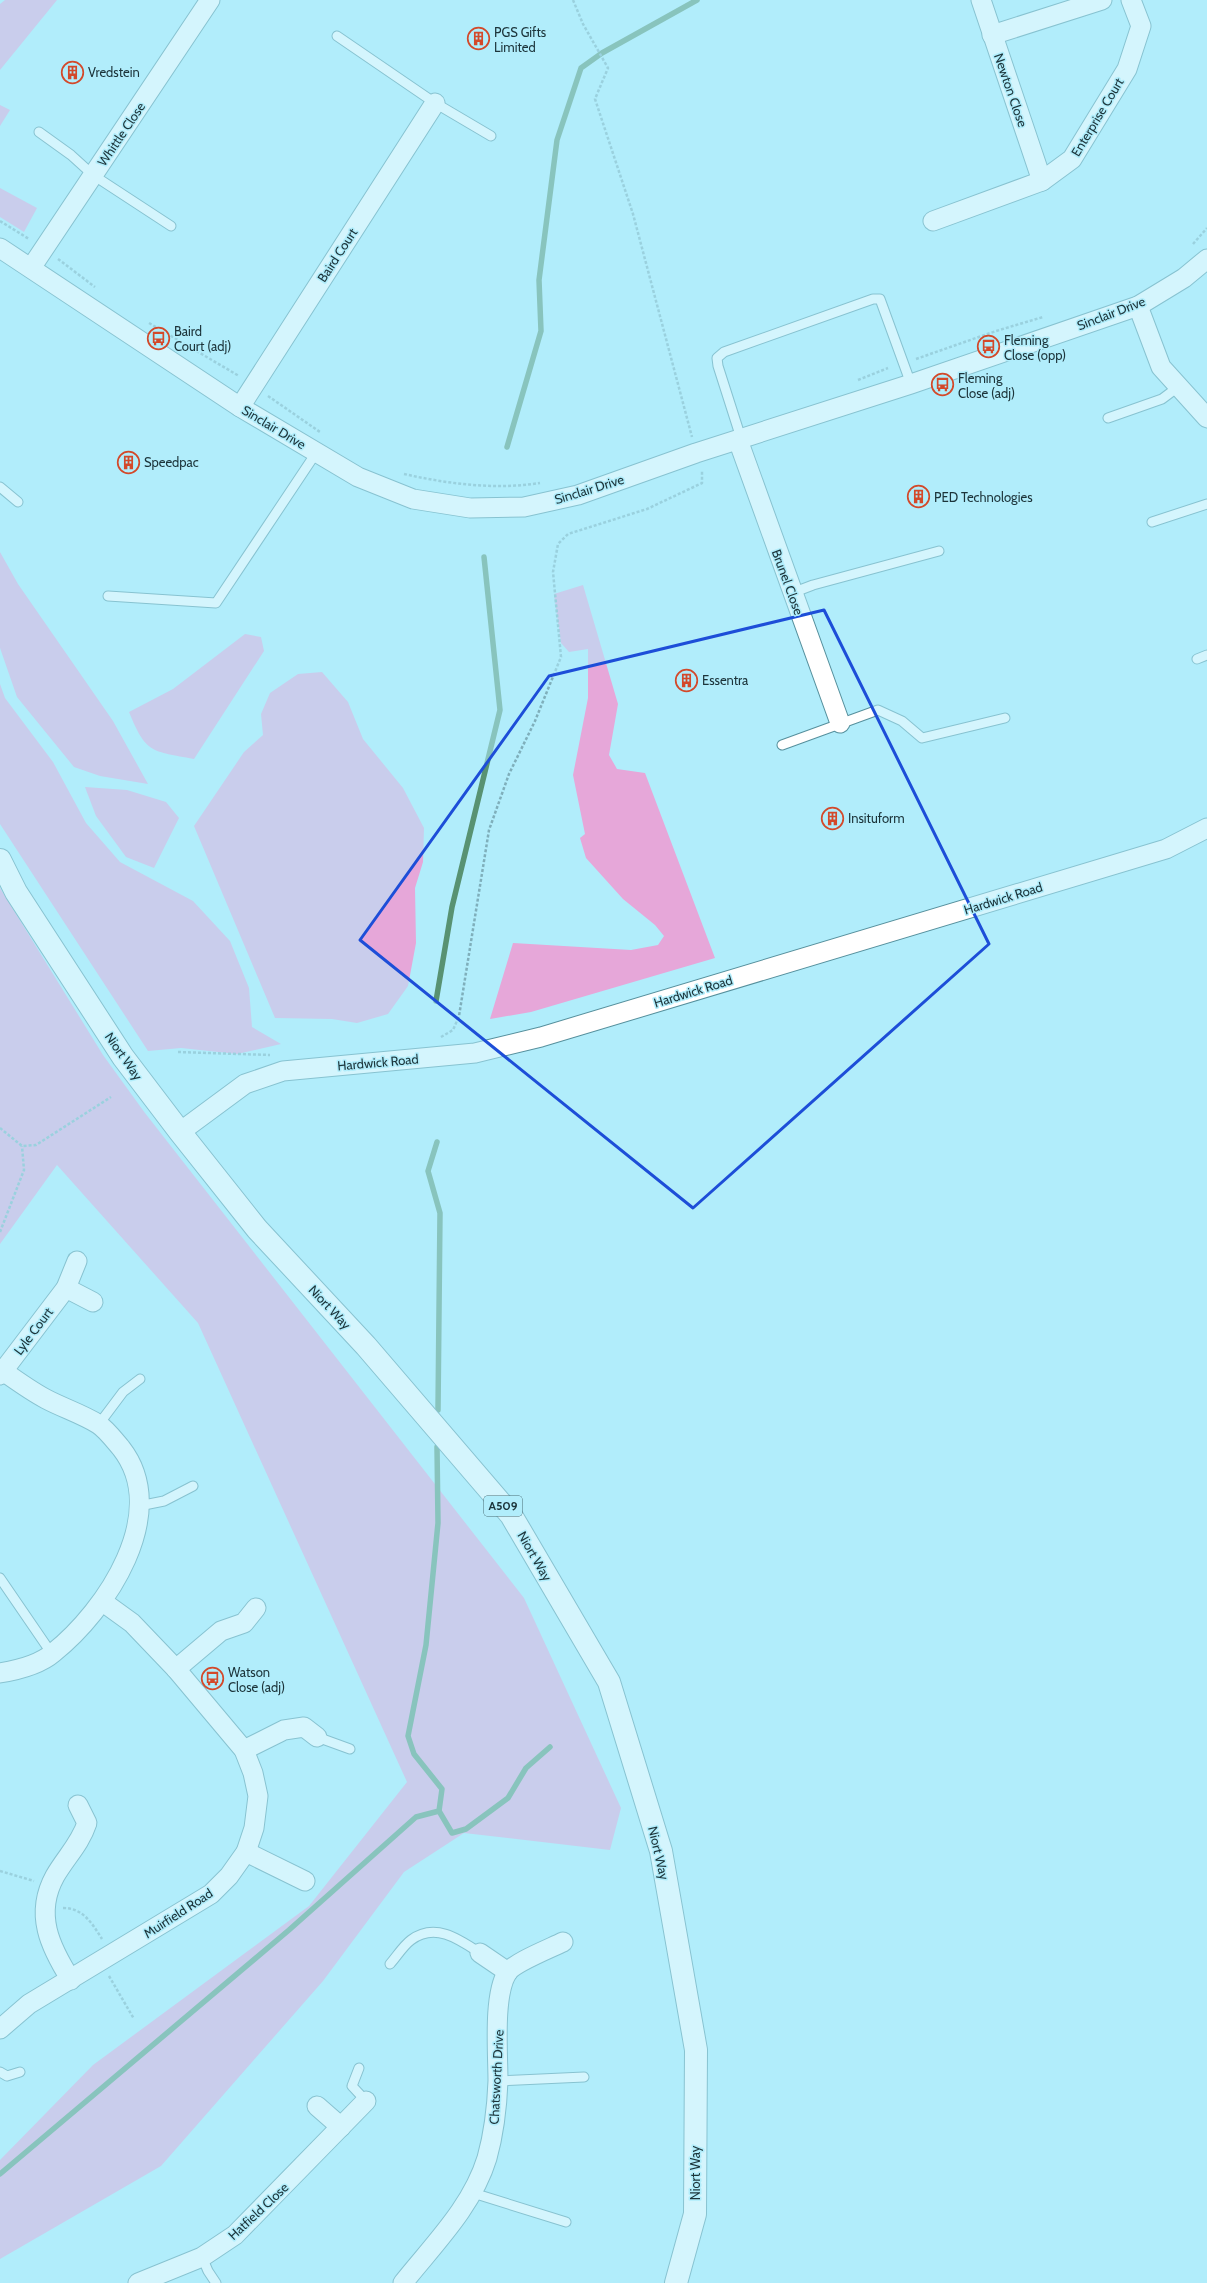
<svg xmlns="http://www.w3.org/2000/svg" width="1207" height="2283" font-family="Cabin,sans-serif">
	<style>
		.green { fill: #e6a7d9 }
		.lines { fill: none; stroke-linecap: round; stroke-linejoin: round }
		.stream { stroke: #589272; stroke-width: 5.5 }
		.lane-casing { stroke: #56909d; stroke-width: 11 }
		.street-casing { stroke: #56909d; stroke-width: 21 }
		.highway-casing { stroke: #56909d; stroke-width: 24 }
		.path { stroke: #7fafbb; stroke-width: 2.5; stroke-dasharray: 3 2; stroke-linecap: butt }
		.lane { stroke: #fff; stroke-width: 9 }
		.street { stroke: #fff; stroke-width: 19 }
		.highway { stroke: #fff; stroke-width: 22 }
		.marked { fill: none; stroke: #1d4ed8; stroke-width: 3; stroke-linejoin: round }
		.labels { text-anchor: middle; stroke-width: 3; stroke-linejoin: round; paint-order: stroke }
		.shield { fill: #b1edfb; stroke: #496c74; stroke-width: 1 }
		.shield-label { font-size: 12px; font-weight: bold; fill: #1c343a }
		.poi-label { font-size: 13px; fill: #1c343a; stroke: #b1edfb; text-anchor: start }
		.street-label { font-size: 13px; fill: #1c343a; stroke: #b1edfb }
	</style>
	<rect width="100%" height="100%" fill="#b1edfb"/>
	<g class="green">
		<path d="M 5,0 L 57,0 L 0,70 L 0,4 Z"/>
		<path d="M 0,105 L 10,110 L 0,126 Z"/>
		<path d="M 0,188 L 37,208 L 24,232 L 0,217 Z"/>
		<path d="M 0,552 L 18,584 L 113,721 L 148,784 L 100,776 L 74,767 L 17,697 L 0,648 Z"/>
		<path d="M 583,585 L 618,704 L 609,755 L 617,769 L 645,773 L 715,958 L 531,1012 L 490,1019 L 513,943 L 631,950 L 658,945 L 664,936 L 655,925 L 623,899 L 586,858 L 580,838 L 585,834 L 573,775 L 588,698 L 588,649 L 569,652 L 561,643 L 554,594 Z"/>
		<path d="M 245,634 L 261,637 L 264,651 L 194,759 C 152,751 146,754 129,712 L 173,689 Z"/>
		<path d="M 322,672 L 348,702 L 363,739 L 403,788 L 424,828 L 423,862 L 415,888 L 416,943 L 408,986 L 388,1014 L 357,1023 L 332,1019 L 275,1018 L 194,826 L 244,752 L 263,735 L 261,714 L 270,693 L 298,674 Z"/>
		<path d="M 0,684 L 5,698 L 53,762 L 86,823 L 120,862 L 193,901 L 230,941 L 249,988 L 252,1027 L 281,1044 L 237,1054 L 181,1048 L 148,1051 L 0,824 Z"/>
		<path d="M 85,787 L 127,790 L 166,802 L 179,818 L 154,868 L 126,857 L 96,816 Z"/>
		<path d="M 0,888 L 103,1055 L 145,1113 L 524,1598 L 621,1808 L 610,1850 L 464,1833 L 404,1872 L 323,1981 L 161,2166 L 0,2259 L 0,2160 L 93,2065 L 309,1906 L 407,1782 L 198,1323 L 57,1165 L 0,1244 Z"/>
	</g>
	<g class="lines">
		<g class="stream">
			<path d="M 507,447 L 541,331 L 539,280 L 557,140 L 581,68 L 602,53 L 697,0"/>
			<path d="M 436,1001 L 452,907 L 500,710 L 484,557"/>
			<path d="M 437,1142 L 428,1171 L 440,1213 L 438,1410"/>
			<path d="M 439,1811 L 452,1833 L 466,1829 L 508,1798 L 526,1768 L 550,1747"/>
			<path d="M 0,2174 L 289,1930 L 416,1817 L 439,1811 L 442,1789 L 414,1754 L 408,1736 L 426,1645 L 438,1523 L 437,1447"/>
		</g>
		<defs>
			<g id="lane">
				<path d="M 337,36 L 435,103 L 491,136"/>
				<path d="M 39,132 L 71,155 L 93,175 L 171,226"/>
				<path d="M 1108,418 L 1162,399 L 1178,387"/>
				<path d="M 741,438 L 718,366 L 717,358 L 724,352 L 873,299 L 880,299 L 911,384"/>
				<path d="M 0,487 L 18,502"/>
				<path d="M 1152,522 L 1207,504"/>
				<path d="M 792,593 L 813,585 L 939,551"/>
				<path d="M 108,596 L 216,603 L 316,453"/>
				<path d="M 1197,659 L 1207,655"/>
				<path d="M 782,745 L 878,710 L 902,721 L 922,738 L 1005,718"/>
				<path d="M 99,1424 L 123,1392 L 140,1379"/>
				<path d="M 139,1506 L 164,1501 L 193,1486"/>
				<path d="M 0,1578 L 52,1654"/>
				<path d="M 317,1737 L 350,1749"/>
				<path d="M 390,1964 C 397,1956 403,1946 411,1940 C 435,1922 459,1939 480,1953"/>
				<path d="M 359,2068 L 352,2086 L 366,2101"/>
				<path d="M 0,2072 L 7,2076 L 20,2072"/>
				<path d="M 498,2081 L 584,2077"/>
				<path d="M 473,2193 L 566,2222"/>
				<path d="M 202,2257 L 208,2271 L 216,2283"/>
			</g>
			<g id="street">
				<path d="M 981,0 L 1042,181"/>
				<path d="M 992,35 L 1102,0"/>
				<path d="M 933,221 L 1042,181 L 1072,159 L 1127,69 L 1141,26 L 1131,0"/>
				<path d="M 0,248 L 240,407 L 358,477 L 413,499 L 470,508 L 524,507 L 578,495 L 696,453 L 911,384 L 1138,306 L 1184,278 L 1207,259"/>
				<path d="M 31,268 L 210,0"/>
				<path d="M 1138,306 L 1161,367 L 1207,418"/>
				<path d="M 240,407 L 435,103"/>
				<path d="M 738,440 L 840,723"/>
				<path d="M 180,1132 L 245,1084 L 283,1071 L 475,1053 L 541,1037 L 1166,849 L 1207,828"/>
				<path d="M 66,1288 L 93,1302"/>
				<path d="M 0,1375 L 66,1288 L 77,1261"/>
				<path d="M 176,1669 L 221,1631 L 244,1623 L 256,1608"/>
				<path d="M 0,1673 C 18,1670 39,1665 53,1653 C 106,1611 172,1513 121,1448 C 115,1441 106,1429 98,1424 C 82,1414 63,1408 46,1399 C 31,1391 17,1381 3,1371"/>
				<path d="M 244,1750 L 284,1730 L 304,1727 L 317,1737"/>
				<path d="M 246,1852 L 305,1881"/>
				<path d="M 480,1953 L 508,1972"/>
				<path d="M 71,1980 C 50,1947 34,1914 55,1876 C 66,1857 80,1844 87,1823 L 78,1805"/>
				<path d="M 0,2029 L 29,2004 L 211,1894 L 229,1876 L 246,1852 L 254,1828 L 258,1796 L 253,1773 L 244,1750 L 176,1669 L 132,1623 L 103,1602"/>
				<path d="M 317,2106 L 341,2127"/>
				<path d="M 138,2283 L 202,2257 L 235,2235 L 366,2101"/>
				<path d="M 403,2283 C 434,2244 472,2207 487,2158 C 494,2133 497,2107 498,2081 C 498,2053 493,1996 507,1973 C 513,1963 551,1948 563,1942"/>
			</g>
			<path id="highway" d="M 0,860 L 16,892 L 123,1057 L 180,1132 L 257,1229 L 366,1346 L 511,1515 L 609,1682 L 661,1851 L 696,2050 L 695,2214 L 676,2283"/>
		</defs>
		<use href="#lane" class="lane-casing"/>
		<use href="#street" class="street-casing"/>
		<use href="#highway" class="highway-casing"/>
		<g class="path">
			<path d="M 573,0 L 583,24 L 608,68 L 595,99 L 633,214 L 692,437"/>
			<path d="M 0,221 L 29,239"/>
			<path d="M 1193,244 L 1207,228"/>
			<path d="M 58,259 L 95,287"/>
			<path d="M 149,323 L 239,376"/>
			<path d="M 916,359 L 996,331 L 1043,317"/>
			<path d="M 858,380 L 888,368"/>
			<path d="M 268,396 L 320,432"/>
			<path d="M 404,474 C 449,484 495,490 540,483"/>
			<path d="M 441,1037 L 453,1030 L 459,1016 L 489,830 L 509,774 L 535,721 L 561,657 L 553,572 L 558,544 L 568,534 L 647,509 L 702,483 L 702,470"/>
			<path d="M 178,1052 L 270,1055"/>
			<path d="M 0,1128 L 22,1146 L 36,1145 L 111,1097"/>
			<path d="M 0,1232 L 24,1170 L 22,1146"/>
			<path d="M 0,1871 L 34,1881"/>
			<path d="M 63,1908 C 83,1908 92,1923 102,1939"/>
			<path d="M 109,1976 L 134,2019"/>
		</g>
		<use href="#lane" class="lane"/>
		<use href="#street" class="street"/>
		<use href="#highway" class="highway"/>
	</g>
	<path d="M0 0H1207V2283H0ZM 824,610 L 989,944 L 693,1208 L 360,940 L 549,676 Z" fill="#b1edfb" fill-opacity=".55" fill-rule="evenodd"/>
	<path class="marked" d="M 824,610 L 989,944 L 693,1208 L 360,940 L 549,676 Z"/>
	<defs>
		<symbol id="building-ring" viewBox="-11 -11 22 22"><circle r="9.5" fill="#b1edfb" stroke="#d3492a" stroke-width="1.5"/><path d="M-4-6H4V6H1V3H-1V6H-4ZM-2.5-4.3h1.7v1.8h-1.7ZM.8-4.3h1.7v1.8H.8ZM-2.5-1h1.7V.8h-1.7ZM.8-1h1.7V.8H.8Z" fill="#d3492a"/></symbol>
		<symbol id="bus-ring" viewBox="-11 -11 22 22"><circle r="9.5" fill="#b1edfb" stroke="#d3492a" stroke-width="1.5"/><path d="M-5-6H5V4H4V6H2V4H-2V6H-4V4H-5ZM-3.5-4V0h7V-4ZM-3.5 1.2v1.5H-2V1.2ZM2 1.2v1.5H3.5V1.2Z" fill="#d3492a"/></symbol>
	</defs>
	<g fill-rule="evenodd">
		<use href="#building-ring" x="466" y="26" width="25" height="25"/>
		<use href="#building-ring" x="60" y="60" width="25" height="25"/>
		<use href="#bus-ring" x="146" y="326" width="25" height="25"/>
		<use href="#bus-ring" x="976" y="334" width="25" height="25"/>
		<use href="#bus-ring" x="930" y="372" width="25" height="25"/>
		<use href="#building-ring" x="116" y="450" width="25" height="25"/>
		<use href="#building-ring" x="906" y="484" width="25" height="25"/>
		<use href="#building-ring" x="674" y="668" width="25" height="25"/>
		<use href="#building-ring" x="820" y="806" width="25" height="25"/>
		<use href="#bus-ring" x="200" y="1666" width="25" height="25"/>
	</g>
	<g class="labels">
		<rect class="shield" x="484" y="1496" width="38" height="20" rx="3"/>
		<g class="shield-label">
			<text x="503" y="1510">A509</text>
		</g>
		<g class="poi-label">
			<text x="494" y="37">PGS Gifts<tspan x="494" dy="15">Limited</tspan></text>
			<text x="88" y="77">Vredstein</text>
			<text x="174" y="336">Baird<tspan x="174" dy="15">Court (adj)</tspan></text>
			<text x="1004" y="345">Fleming<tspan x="1004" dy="15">Close (opp)</tspan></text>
			<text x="958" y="383">Fleming<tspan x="958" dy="15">Close (adj)</tspan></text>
			<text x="144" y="467">Speedpac</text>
			<text x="934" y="502">PED Technologies</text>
			<text x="702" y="685">Essentra</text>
			<text x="848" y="823">Insituform</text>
			<text x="228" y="1677">Watson<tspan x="228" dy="15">Close (adj)</tspan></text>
		</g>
		<g class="street-label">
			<text transform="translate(1011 90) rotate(71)" y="5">Newton Close</text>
			<text transform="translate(1097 117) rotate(-59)" y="5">Enterprise Court</text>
			<text transform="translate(121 134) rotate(-56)" y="5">Whittle Close</text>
			<text transform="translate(337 255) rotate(-57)" y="5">Baird Court</text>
			<text transform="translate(1111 313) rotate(-21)" y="5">Sinclair Drive</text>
			<text transform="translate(274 427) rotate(31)" y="5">Sinclair Drive</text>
			<text transform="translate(589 489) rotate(-17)" y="5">Sinclair Drive</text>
			<text transform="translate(788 582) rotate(70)" y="5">Brunel Close</text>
			<text transform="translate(1003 898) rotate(-17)" y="5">Hardwick Road</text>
			<text transform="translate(693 991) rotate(-17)" y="5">Hardwick Road</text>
			<text transform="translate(124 1056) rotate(55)" y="5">Niort Way</text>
			<text transform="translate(378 1062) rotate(-5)" y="5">Hardwick Road</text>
			<text transform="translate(330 1307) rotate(47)" y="5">Niort Way</text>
			<text transform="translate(33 1331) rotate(-53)" y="5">Lyle Court</text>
			<text transform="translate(535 1556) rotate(60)" y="5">Niort Way</text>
			<text transform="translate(659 1853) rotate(77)" y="5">Niort Way</text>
			<text transform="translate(178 1913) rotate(-33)" y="5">Muirfield Road</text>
			<text transform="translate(496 2077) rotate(-87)" y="5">Chatsworth Drive</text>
			<text transform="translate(695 2173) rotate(-90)" y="5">Niort Way</text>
			<text transform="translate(258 2211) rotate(-43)" y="5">Hatfield Close</text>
		</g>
	</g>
</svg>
